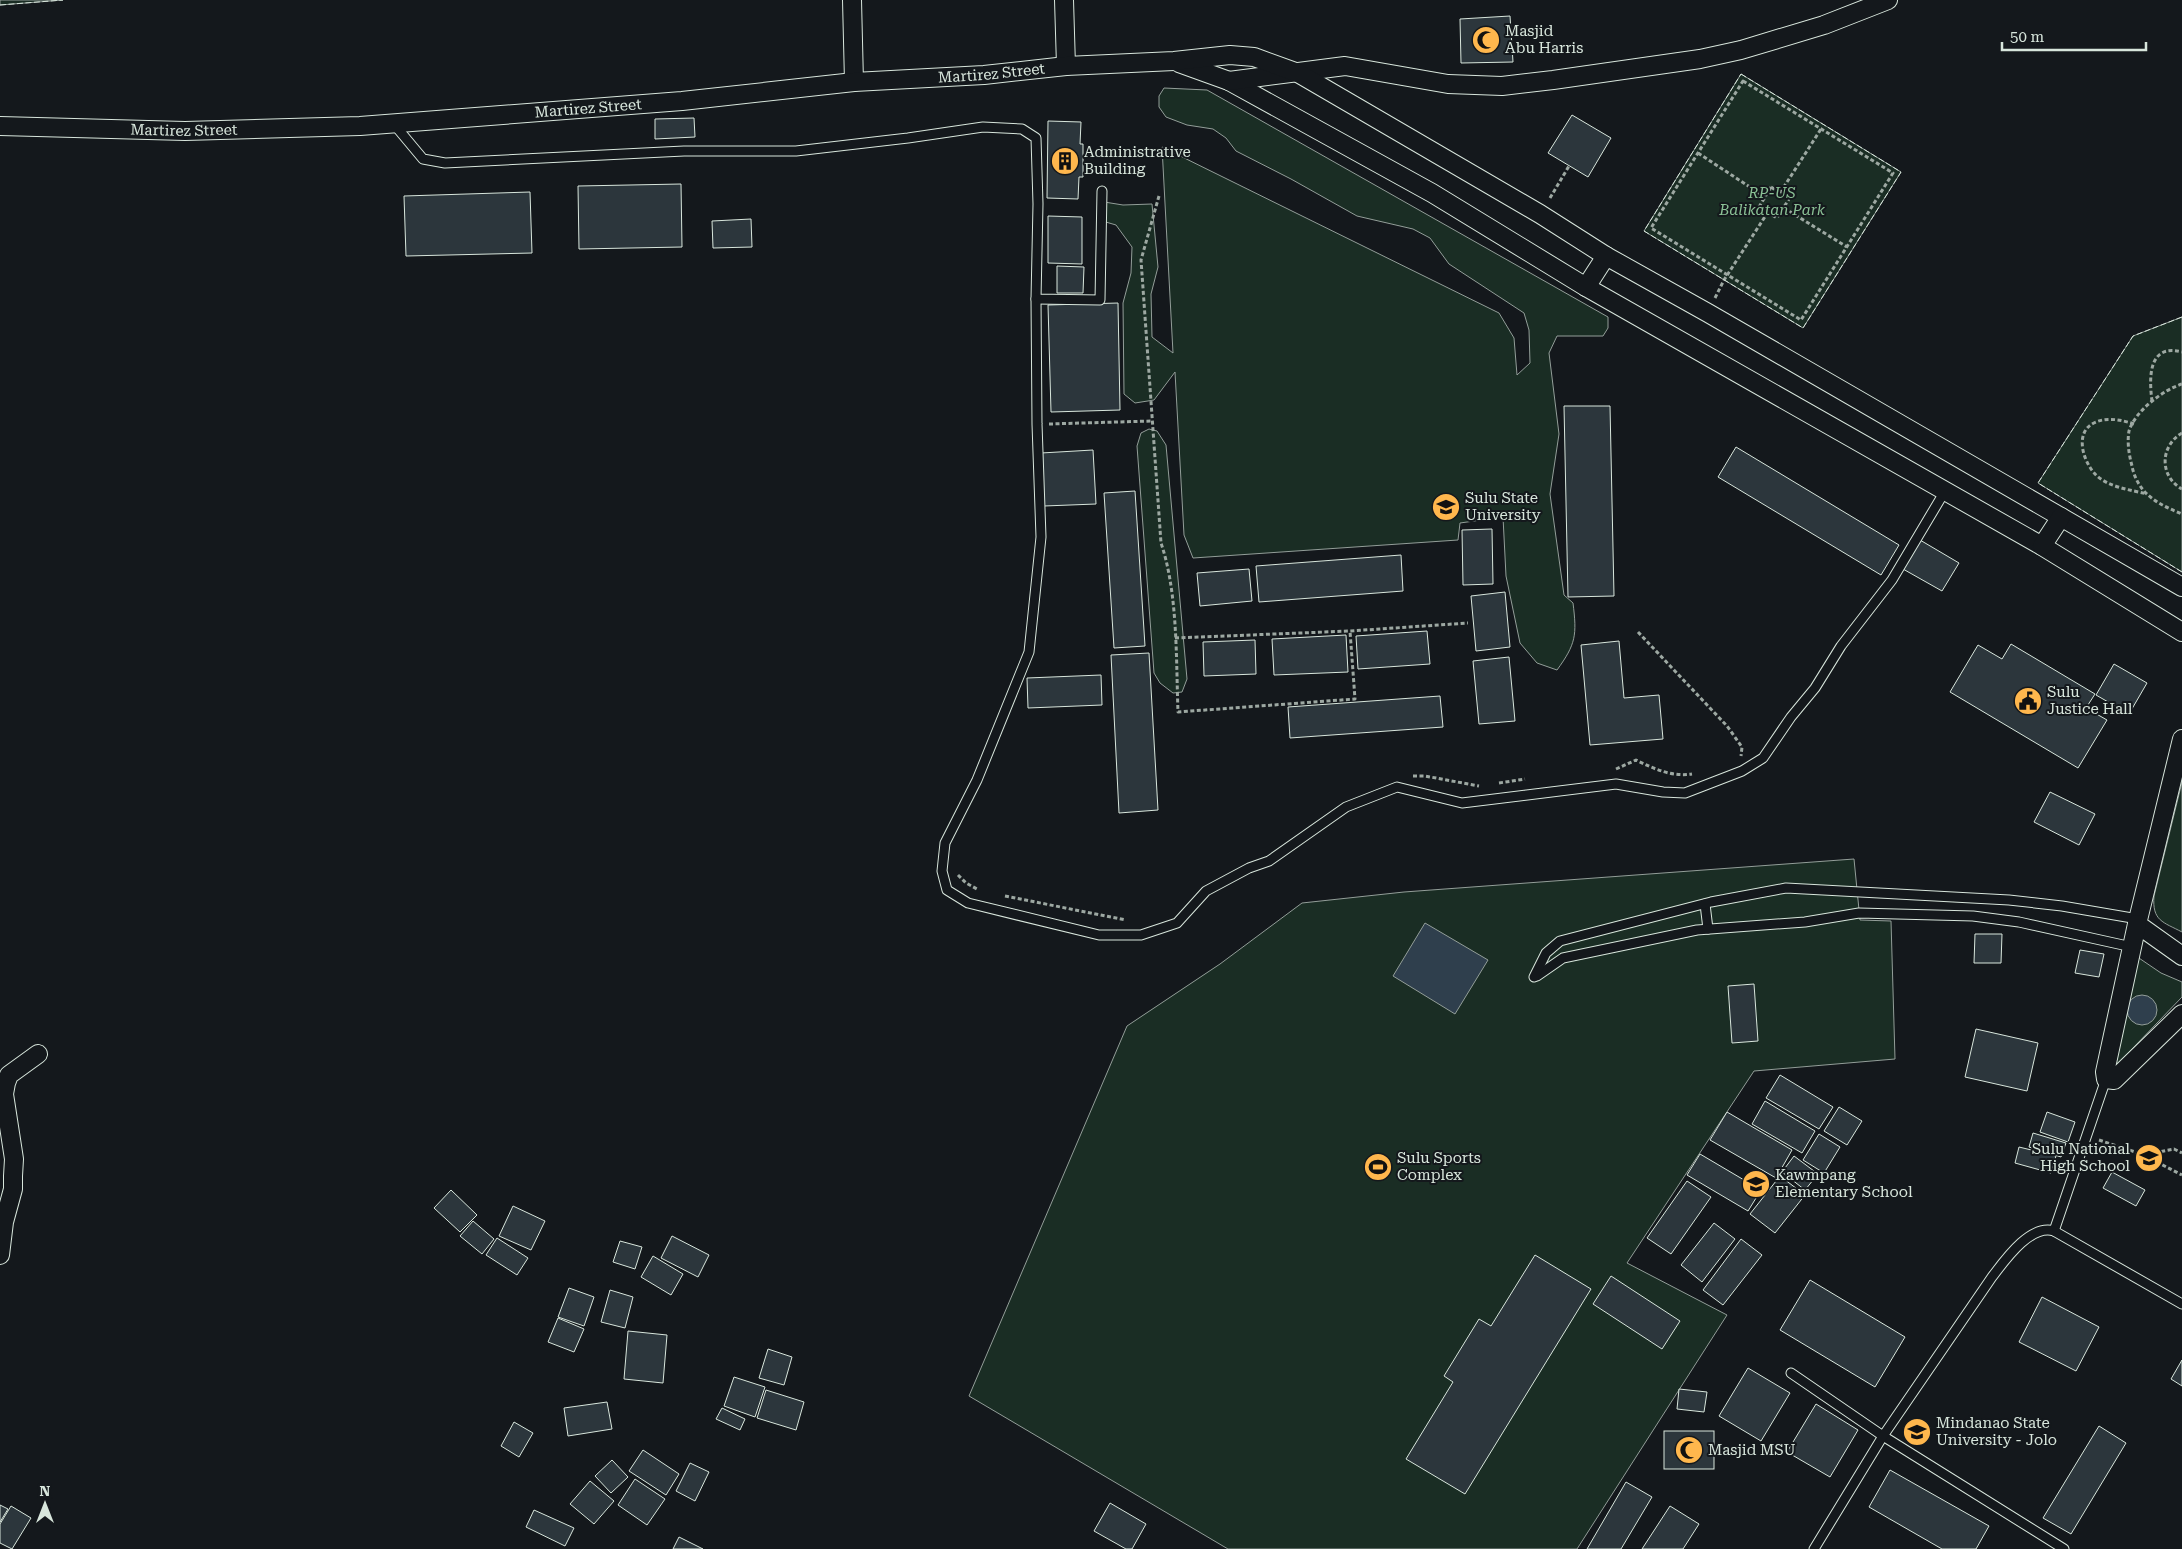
<svg xmlns="http://www.w3.org/2000/svg" width="2182" height="1549" font-family="'Roboto Serif',serif">
	<style>
		.green { fill: #1a2d24; stroke: #939e99 }
		.water { fill: #2f3f4d; stroke: #939e99 }
		.building { fill: #2c363c; stroke: #d8e6dc }
		.lines { fill: none; stroke-linecap: round; stroke-linejoin: round }
		.lane-casing { stroke: #d8e6dc; stroke-width: 11 }
		.street-casing { stroke: #d8e6dc; stroke-width: 20 }
		.path { stroke: #9da8a2; stroke-width: 3; stroke-dasharray: 4 2.5; stroke-linecap: butt }
		.lane { stroke: #14181c; stroke-width: 9 }
		.street { stroke: #14181c; stroke-width: 18 }
		.fence { stroke: #d8e6dc; stroke-width: 1; stroke-dasharray: 6 2.5; stroke-linecap: butt }
		.labels { text-anchor: middle; stroke-width: 4; stroke-linejoin: round; paint-order: stroke }
		.poi-label { font-size: 15px; fill: #d8e6dc; stroke: #14181c; text-anchor: start }
		.street-label { font-size: 15px; fill: #d8e6dc; stroke: #14181c }
		.park-label { font-size: 15px; font-style: italic; fill: #8ac095; stroke: #14181c }
	</style>
	<rect width="100%" height="100%" fill="#14181c"/>
	<g class="green">
		<path d="M 0,0 L 63,0 L 0,5 Z"/>
		<path d="M 1741,74 L 1901,172 L 1803,328 L 1644,231 Z"/>
		<path d="M 1164,88 L 1207,90 L 1608,317 L 1608,328 L 1603,336 L 1557,336 L 1549,353 L 1559,434 L 1550,494 L 1564,595 L 1573,603 C 1577,635 1576,644 1557,670 L 1537,663 L 1520,643 L 1506,576 L 1503,517 L 1460,523 L 1458,540 L 1193,558 L 1184,535 L 1175,372 L 1154,400 L 1135,403 L 1124,394 L 1123,303 L 1131,273 L 1132,247 L 1116,225 L 1099,220 L 1098,201 L 1123,205 L 1152,204 L 1158,267 L 1151,294 L 1152,337 L 1173,353 L 1162,147 L 1499,313 L 1514,338 L 1517,375 L 1530,363 L 1529,330 L 1524,313 L 1449,264 L 1430,238 L 1413,229 L 1357,216 L 1291,179 L 1236,151 L 1226,138 L 1213,129 L 1187,125 L 1166,117 L 1159,107 L 1159,96 Z"/>
		<path d="M 2182,317 L 2182,572 L 2038,483 L 2133,336 Z"/>
		<path d="M 1149,429 L 1157,431 L 1166,445 L 1187,679 L 1182,692 L 1173,693 L 1160,683 L 1154,673 L 1137,446 L 1141,433 Z"/>
		<path d="M 2182,782 L 2182,932 C 2163,922 2152,921 2154,896 Z"/>
		<path d="M 1854,859 L 1860,920 L 1891,921 L 1895,1059 L 1754,1071 L 1627,1263 L 1727,1315 L 1577,1549 L 1228,1549 L 969,1396 L 1127,1026 L 1220,964 L 1302,903 L 1404,892 Z"/>
		<path d="M 2133,954 L 2161,973 L 2182,982 L 2182,997 L 2109,1073 Z"/>
	</g>
	<g class="water">
		<path d="M 1425,923 L 1488,960 L 1455,1014 L 1393,976 Z"/>
		<circle cx="2142" cy="1010" r="15"/>
	</g>
	<g class="building">
		<path d="M 1510,16 L 1513,62 L 1461,63 L 1460,19 Z"/>
		<path d="M 1572,115 L 1611,138 L 1588,177 L 1548,153 Z"/>
		<path d="M 694,118 L 695,137 L 655,139 L 655,119 Z"/>
		<path d="M 1048,121 L 1081,122 L 1080,144 L 1083,144 L 1083,177 L 1079,177 L 1078,199 L 1047,198 Z"/>
		<path d="M 681,184 L 682,247 L 579,249 L 578,186 Z"/>
		<path d="M 530,192 L 532,253 L 406,256 L 404,196 Z"/>
		<path d="M 1048,216 L 1082,217 L 1082,264 L 1048,263 Z"/>
		<path d="M 751,219 L 752,247 L 713,248 L 712,221 Z"/>
		<path d="M 1057,266 L 1084,267 L 1083,293 L 1057,293 Z"/>
		<path d="M 1118,303 L 1120,410 L 1051,412 L 1048,305 Z"/>
		<path d="M 1564,406 L 1610,406 L 1614,596 L 1568,597 Z"/>
		<path d="M 1736,447 L 1899,545 L 1881,575 L 1718,477 Z"/>
		<path d="M 1093,450 L 1096,504 L 1044,506 L 1041,453 Z"/>
		<path d="M 1135,491 L 1145,646 L 1114,648 L 1104,493 Z"/>
		<path d="M 1492,529 L 1493,584 L 1463,585 L 1462,530 Z"/>
		<path d="M 1920,540 L 1959,563 L 1942,591 L 1903,569 Z"/>
		<path d="M 1401,555 L 1403,591 L 1259,602 L 1256,566 Z"/>
		<path d="M 1249,569 L 1252,601 L 1200,606 L 1197,573 Z"/>
		<path d="M 1505,592 L 1510,647 L 1476,651 L 1471,596 Z"/>
		<path d="M 1427,631 L 1430,664 L 1358,669 L 1356,636 Z"/>
		<path d="M 1346,635 L 1348,672 L 1274,675 L 1272,639 Z"/>
		<path d="M 1255,640 L 1256,674 L 1204,676 L 1203,642 Z"/>
		<path d="M 1619,641 L 1624,698 L 1659,695 L 1663,739 L 1590,745 L 1581,645 Z"/>
		<path d="M 2011,644 L 2095,694 L 2086,708 L 2107,720 L 2078,768 L 1950,692 L 1978,645 L 2002,659 Z"/>
		<path d="M 1149,653 L 1158,810 L 1119,813 L 1111,655 Z"/>
		<path d="M 1509,657 L 1515,721 L 1479,724 L 1473,661 Z"/>
		<path d="M 2114,664 L 2147,683 L 2129,714 L 2096,695 Z"/>
		<path d="M 1101,675 L 1102,705 L 1028,708 L 1027,678 Z"/>
		<path d="M 1440,696 L 1443,727 L 1290,738 L 1288,707 Z"/>
		<path d="M 2050,792 L 2095,814 L 2079,845 L 2034,822 Z"/>
		<path d="M 1975,934 L 2002,934 L 2001,963 L 1974,963 Z"/>
		<path d="M 2080,950 L 2104,954 L 2099,977 L 2075,973 Z"/>
		<path d="M 1754,984 L 1758,1041 L 1732,1043 L 1728,986 Z"/>
		<path d="M 1976,1029 L 2038,1043 L 2027,1091 L 1965,1077 Z"/>
		<path d="M 1780,1075 L 1833,1107 L 1819,1129 L 1766,1098 Z"/>
		<path d="M 1765,1101 L 1815,1131 L 1802,1153 L 1752,1124 Z"/>
		<path d="M 1839,1107 L 1862,1121 L 1847,1145 L 1824,1131 Z"/>
		<path d="M 1727,1112 L 1792,1150 L 1776,1178 L 1710,1140 Z"/>
		<path d="M 2047,1112 L 2075,1122 L 2068,1142 L 2040,1132 Z"/>
		<path d="M 2033,1133 L 2066,1143 L 2061,1157 L 2029,1147 Z"/>
		<path d="M 1819,1134 L 1840,1147 L 1824,1173 L 1803,1160 Z"/>
		<path d="M 2019,1147 L 2056,1156 L 2051,1173 L 2015,1163 Z"/>
		<path d="M 1700,1154 L 1761,1190 L 1748,1211 L 1687,1175 Z"/>
		<path d="M 1794,1156 L 1818,1174 L 1805,1190 L 1782,1172 Z"/>
		<path d="M 2112,1172 L 2145,1190 L 2136,1206 L 2103,1188 Z"/>
		<path d="M 1780,1176 L 1805,1195 L 1775,1233 L 1750,1214 Z"/>
		<path d="M 1687,1181 L 1711,1197 L 1671,1254 L 1647,1238 Z"/>
		<path d="M 451,1190 L 477,1215 L 460,1232 L 434,1208 Z"/>
		<path d="M 513,1206 L 545,1221 L 531,1250 L 499,1236 Z"/>
		<path d="M 473,1221 L 494,1239 L 482,1254 L 460,1236 Z"/>
		<path d="M 1714,1223 L 1735,1239 L 1702,1282 L 1681,1265 Z"/>
		<path d="M 672,1236 L 709,1255 L 698,1277 L 661,1258 Z"/>
		<path d="M 497,1238 L 528,1258 L 517,1275 L 486,1255 Z"/>
		<path d="M 1741,1239 L 1762,1255 L 1723,1305 L 1703,1290 Z"/>
		<path d="M 620,1241 L 642,1247 L 635,1269 L 613,1262 Z"/>
		<path d="M 1535,1255 L 1591,1289 L 1465,1494 L 1406,1459 L 1453,1382 L 1444,1376 L 1479,1319 L 1491,1326 Z"/>
		<path d="M 653,1256 L 683,1274 L 671,1295 L 641,1277 Z"/>
		<path d="M 1611,1276 L 1680,1321 L 1662,1349 L 1593,1304 Z"/>
		<path d="M 1810,1280 L 1905,1337 L 1875,1387 L 1780,1330 Z"/>
		<path d="M 569,1288 L 594,1297 L 584,1326 L 558,1317 Z"/>
		<path d="M 610,1290 L 633,1297 L 625,1328 L 601,1322 Z"/>
		<path d="M 2042,1297 L 2099,1327 L 2076,1371 L 2019,1342 Z"/>
		<path d="M 558,1318 L 584,1329 L 574,1352 L 548,1342 Z"/>
		<path d="M 628,1331 L 667,1335 L 663,1383 L 624,1379 Z"/>
		<path d="M 768,1349 L 792,1357 L 784,1385 L 759,1378 Z"/>
		<path d="M 2182,1360 L 2182,1386 L 2171,1379 Z"/>
		<path d="M 1748,1368 L 1790,1393 L 1761,1441 L 1719,1416 Z"/>
		<path d="M 734,1377 L 765,1387 L 755,1417 L 724,1406 Z"/>
		<path d="M 1679,1389 L 1707,1392 L 1704,1412 L 1677,1409 Z"/>
		<path d="M 766,1390 L 804,1402 L 796,1430 L 757,1418 Z"/>
		<path d="M 607,1402 L 612,1429 L 568,1436 L 564,1408 Z"/>
		<path d="M 1816,1404 L 1858,1430 L 1830,1477 L 1787,1452 Z"/>
		<path d="M 722,1408 L 745,1419 L 740,1430 L 716,1419 Z"/>
		<path d="M 514,1422 L 533,1433 L 519,1457 L 501,1446 Z"/>
		<path d="M 2099,1426 L 2126,1443 L 2071,1534 L 2043,1518 Z"/>
		<rect x="1664" y="1431" width="50" height="38"/>
		<path d="M 643,1450 L 679,1474 L 666,1495 L 629,1471 Z"/>
		<path d="M 612,1460 L 628,1477 L 611,1493 L 595,1476 Z"/>
		<path d="M 690,1463 L 709,1472 L 695,1501 L 676,1491 Z"/>
		<path d="M 1890,1470 L 1989,1526 L 1976,1549 L 1942,1549 L 1869,1507 Z"/>
		<path d="M 635,1479 L 665,1499 L 647,1525 L 618,1505 Z"/>
		<path d="M 590,1481 L 614,1501 L 594,1524 L 570,1504 Z"/>
		<path d="M 1626,1482 L 1652,1497 L 1621,1549 L 1587,1549 Z"/>
		<path d="M 1110,1503 L 1146,1524 L 1132,1549 L 1126,1549 L 1094,1531 Z"/>
		<path d="M 0,1505 L 8,1509 L 0,1522 Z"/>
		<path d="M 11,1506 L 31,1518 L 12,1549 L 0,1543 L 0,1524 Z"/>
		<path d="M 1670,1506 L 1699,1524 L 1683,1549 L 1642,1549 Z"/>
		<path d="M 534,1510 L 574,1528 L 565,1546 L 526,1527 Z"/>
		<path d="M 679,1537 L 703,1549 L 673,1549 Z"/>
	</g>
	<g class="lines">
		<defs>
			<g id="lane">
				<path d="M 393,123 L 423,159 L 445,163 L 684,151 L 796,151 L 908,138 L 983,127 L 1022,129 L 1036,138 L 1038,204 L 1036,299 L 1100,300 L 1102,191"/>
				<path d="M 1036,299 L 1037,424 L 1041,537 L 1029,652 L 977,780 L 945,843 L 942,871 L 947,890 L 968,903 L 1099,935 L 1141,935 L 1177,923 L 1206,891 L 1249,868 L 1269,861 L 1346,807 L 1397,787 L 1462,803 L 1616,784 L 1663,792 L 1685,793 L 1742,771 L 1763,758 L 1791,717 L 1815,688 L 1841,646 L 1892,580 L 1945,491"/>
				<path d="M 1705,904 L 1708,929"/>
				<path d="M 1537,976 L 1563,958 L 1697,930 L 1805,922 L 1859,913 L 1973,916 L 2019,922 L 2132,947"/>
				<path d="M 1534,977 L 1546,953 L 1560,941 L 1711,902 L 1786,888 L 2009,900 L 2062,906 L 2138,919"/>
				<path d="M 2054,1231 L 2106,1079"/>
				<path d="M 1791,1373 L 1883,1436 L 2064,1549"/>
				<path d="M 1814,1549 L 1883,1436 L 1992,1277 C 2005,1260 2030,1224 2054,1231 L 2182,1304"/>
			</g>
			<g id="street">
				<path d="M 852,0 L 854,82"/>
				<path d="M 1064,0 L 1066,66"/>
				<path d="M 1179,63 L 1229,81 L 1432,193 L 1586,287 L 2042,546 L 2182,632"/>
				<path d="M 1229,81 L 1345,66 L 1448,84 L 1502,86 L 1553,80 L 1700,59 L 1741,50 L 1824,25 L 1888,0"/>
				<path id="s1" d="M 0,126 L 185,131 L 360,126 L 682,101 L 854,82 L 984,75 L 1066,66 L 1174,61 L 1230,55 L 1254,57 L 1298,73 L 1540,214 L 1606,256 L 1708,313 L 2182,587"/>
				<path d="M 1586,287 L 1606,256"/>
				<path d="M 2042,546 L 2061,517"/>
				<path d="M 2182,739 L 2137,924 L 2182,956"/>
				<path d="M 2137,924 L 2105,1072 L 2106,1079 L 2114,1080 L 2182,1014"/>
				<path d="M 0,1255 L 4,1222 L 13,1189 L 13,1176 L 14,1159 L 4,1094 L 6,1083 L 9,1075 L 38,1054"/>
			</g>
		</defs>
		<use href="#lane" class="lane-casing"/>
		<use href="#street" class="street-casing"/>
		<g class="path">
			<path d="M 1743,81 L 1893,173 L 1801,320 L 1651,228 Z"/>
			<path d="M 1698,153 L 1765,197"/>
			<path d="M 1771,187 L 1789,199 L 1777,218 L 1759,207 Z"/>
			<path d="M 1780,193 L 1821,129"/>
			<path d="M 1159,196 L 1141,260 L 1161,543 C 1178,593 1176,659 1178,712 L 1355,699 L 1350,631"/>
			<path d="M 1550,198 L 1569,166"/>
			<path d="M 1784,208 L 1847,247"/>
			<path d="M 1715,298 L 1724,280 L 1768,212"/>
			<path d="M 2182,384 C 2163,390 2135,411 2129,431 C 2127,442 2129,455 2132,466 C 2134,477 2140,488 2148,495 C 2158,504 2170,509 2182,514"/>
			<path d="M 2152,401 C 2149,378 2148,343 2182,352"/>
			<path d="M 1049,424 L 1151,421"/>
			<path d="M 2134,424 C 2122,420 2108,417 2096,422 C 2073,431 2083,462 2096,475 C 2108,487 2131,490 2147,494"/>
			<path d="M 2182,433 C 2160,446 2159,476 2182,489"/>
			<path d="M 1638,632 L 1727,726 L 1742,747 L 1741,756"/>
			<path d="M 1175,638 L 1350,631 L 1468,623"/>
			<path d="M 1616,769 L 1636,760 C 1654,769 1672,777 1692,774"/>
			<path d="M 1413,776 L 1425,776 L 1479,786"/>
			<path d="M 1499,783 L 1525,779"/>
			<path d="M 958,875 L 966,883 L 977,889"/>
			<path d="M 1005,896 L 1126,920"/>
			<path d="M 2099,1140 L 2144,1155 L 2174,1149 L 2182,1153"/>
			<path d="M 2145,1156 L 2182,1175"/>
		</g>
		<use href="#lane" class="lane"/>
		<use href="#street" class="street"/>
		<g class="fence">
			<path d="M 0,5 L 63,0"/>
			<path d="M 1741,74 L 1901,172 L 1803,328 L 1644,231 Z"/>
			<path d="M 2182,317 L 2133,336 L 2038,483 L 2182,572"/>
		</g>
	</g>
	<defs>
		<symbol id="mosque-disc" viewBox="-11 -11 22 22"><circle r="9.5" fill="#ffb74d" stroke="#14181c"/><path d="M3.5-4.9A6 6 0 1 0 3.5 4.9A5 5 0 1 1 3.5-4.9Z" fill="#111"/></symbol>
		<symbol id="building-disc" viewBox="-11 -11 22 22"><circle r="9.5" fill="#ffb74d" stroke="#14181c"/><path d="M-4-6H4V6H1V3H-1V6H-4ZM-2.5-4.3h1.7v1.8h-1.7ZM.8-4.3h1.7v1.8H.8ZM-2.5-1h1.7V.8h-1.7ZM.8-1h1.7V.8H.8Z" fill="#111"/></symbol>
		<symbol id="university-disc" viewBox="-11 -11 22 22"><circle r="9.5" fill="#ffb74d" stroke="#14181c"/><path d="M0-5L7-2L0 1L-7-2ZM-4 1L0 2.5L4 1V4Q0 6-4 4Z" fill="#111"/></symbol>
		<symbol id="civic-disc" viewBox="-11 -11 22 22"><circle r="9.5" fill="#ffb74d" stroke="#14181c"/><path d="M-.6-6.5H3V-4.5H.6V-3L4-1V1h2V6H-6V1h2V-1L-.6-3ZM-1.2 2.5V6h2.4V2.5Z" fill="#111"/></symbol>
		<symbol id="school-disc" viewBox="-11 -11 22 22"><circle r="9.5" fill="#ffb74d" stroke="#14181c"/><path d="M0-5L7-2L0 1L-7-2ZM-4 1L0 2.5L4 1V4Q0 6-4 4Z" fill="#111"/></symbol>
		<symbol id="stadium-disc" viewBox="-11 -11 22 22"><circle r="9.5" fill="#ffb74d" stroke="#14181c"/><path d="M0-5a6.5 5 0 1 0 0 10a6.5 5 0 1 0 0-10ZM-3.5-1.8h7v3.6h-7Z" fill="#111"/></symbol>
	</defs>
	<g fill-rule="evenodd">
		<use href="#mosque-disc" x="1470" y="24" width="32" height="32"/>
		<use href="#building-disc" x="1049" y="145" width="32" height="32"/>
		<use href="#university-disc" x="1430" y="491" width="32" height="32"/>
		<use href="#civic-disc" x="2012" y="685" width="32" height="32"/>
		<use href="#school-disc" x="2133" y="1142" width="32" height="32"/>
		<use href="#stadium-disc" x="1362" y="1151" width="32" height="32"/>
		<use href="#school-disc" x="1740" y="1168" width="32" height="32"/>
		<use href="#university-disc" x="1901" y="1416" width="32" height="32"/>
		<use href="#mosque-disc" x="1673" y="1434" width="32" height="32"/>
	</g>
	<g class="labels">
		<g class="poi-label">
			<text x="1505" y="36">Masjid<tspan x="1505" dy="17">Abu Harris</tspan></text>
			<text x="1084" y="157">Administrative<tspan x="1084" dy="17">Building</tspan></text>
			<text x="1465" y="503">Sulu State<tspan x="1465" dy="17">University</tspan></text>
			<text x="2047" y="697">Sulu<tspan x="2047" dy="17">Justice Hall</tspan></text>
			<text x="2130" y="1154" text-anchor="end">Sulu National<tspan x="2130" dy="17">High School</tspan></text>
			<text x="1397" y="1163">Sulu Sports<tspan x="1397" dy="17">Complex</tspan></text>
			<text x="1775" y="1180">Kawmpang<tspan x="1775" dy="17">Elementary School</tspan></text>
			<text x="1936" y="1428">Mindanao State<tspan x="1936" dy="17">University - Jolo</tspan></text>
			<text x="1708" y="1455">Masjid MSU</text>
		</g>
		<g class="street-label">
			<text dy="5" stroke="none"><textPath href="#s1" startOffset="994">Martirez Street</textPath></text>
			<text dy="5" stroke="none"><textPath href="#s1" startOffset="589">Martirez Street</textPath></text>
			<text dy="5" stroke="none"><textPath href="#s1" startOffset="184">Martirez Street</textPath></text>
		</g>
		<g class="park-label">
			<text x="1772" y="198">RP-US<tspan x="1772" dy="17">Balikatan Park</tspan></text>
		</g>
	</g>
	<g transform="translate(45 1504)" stroke="#14181c" stroke-width="4" paint-order="stroke">
	<path d="M0-4L9 19L0 12L-9 19Z" fill="#d8e6dc"/>
	<text y="-8" font-size="14" font-weight="bold" text-anchor="middle" fill="#d8e6dc">N</text>
	</g>
	<path d="M2002 42v8h144v-8" fill="none" stroke="#d8e6dc" stroke-width="2.5"/>
	<text x="2010" y="42" font-size="15" fill="#d8e6dc" stroke="#14181c" stroke-width="4" paint-order="stroke">50 m</text>
</svg>
